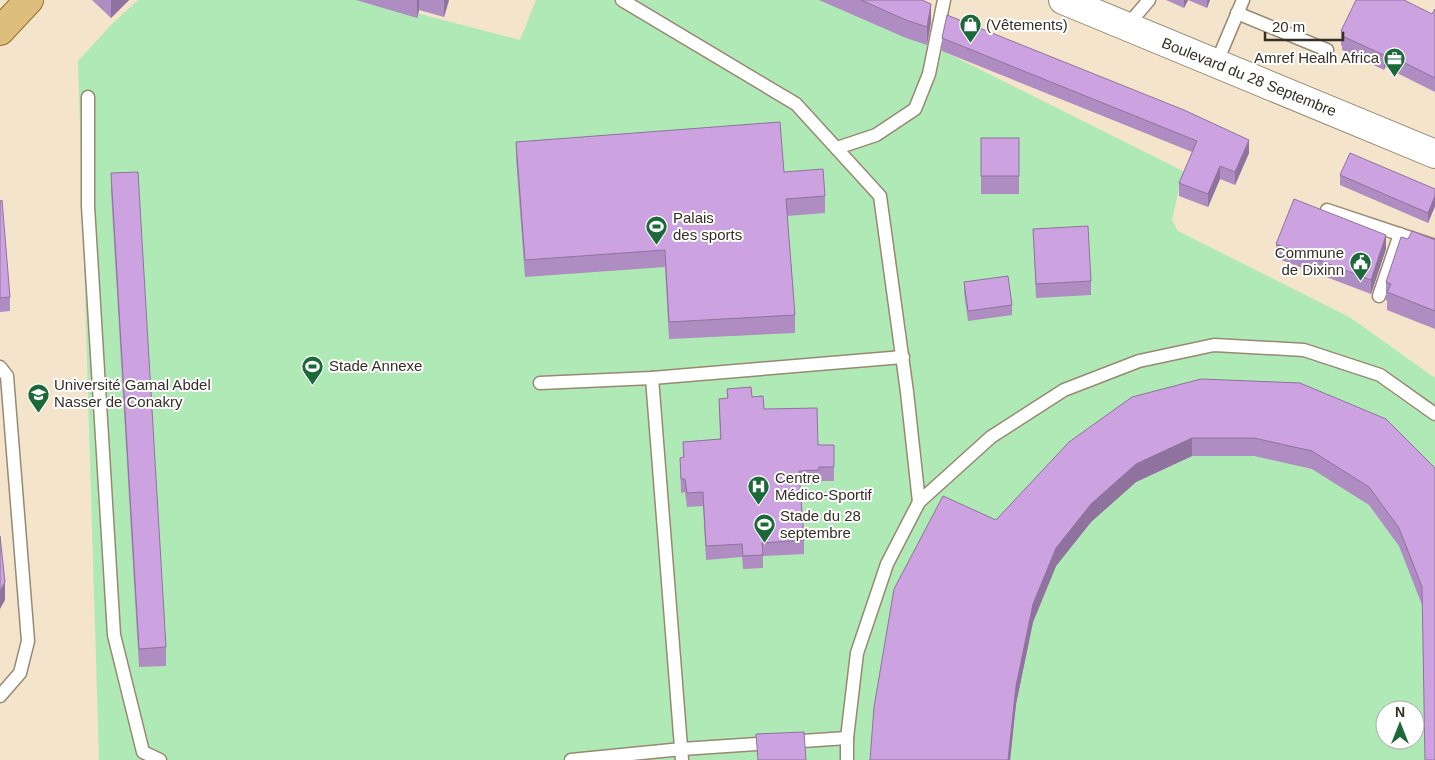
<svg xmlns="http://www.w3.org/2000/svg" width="1435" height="760" font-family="Helvetica,sans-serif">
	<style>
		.green { fill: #afe9b5; fill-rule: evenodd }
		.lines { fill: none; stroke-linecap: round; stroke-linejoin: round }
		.lane-casing { stroke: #978972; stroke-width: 15 }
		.secondary-casing { stroke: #978972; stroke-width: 30 }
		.primary-casing { stroke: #947025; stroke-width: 30 }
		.lane { stroke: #fff; stroke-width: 12 }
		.secondary { stroke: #fff; stroke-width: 28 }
		.primary { stroke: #ddbe7c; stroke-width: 28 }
		.wall { fill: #af8cc1 }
		.shaded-wall { fill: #8f729d }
		.building { fill: #cca3e0; stroke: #8f729d }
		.labels { text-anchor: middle; stroke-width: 4; stroke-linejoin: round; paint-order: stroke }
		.poi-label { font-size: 15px; fill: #352f26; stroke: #fff; text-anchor: start }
		.street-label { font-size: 15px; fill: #352f26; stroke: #fff }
	</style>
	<rect width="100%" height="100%" fill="#f4e4cb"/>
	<path class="green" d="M 138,0 L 367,0 L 520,40 L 536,0 L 823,0 L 943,51 L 1183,171 L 1172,220 L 1178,231 L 1351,318 L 1435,378 L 1435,760 L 99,760 L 78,61 L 111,25 ZM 1385,710 L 1415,710 L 1415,740 L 1385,740 Z"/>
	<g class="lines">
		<defs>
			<g id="lane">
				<path d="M 622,0 L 796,104 L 880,196 L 907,392 L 919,502 L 887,564 L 857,653 L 847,738 L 847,760"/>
				<path d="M 1237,13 L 1327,50"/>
				<path d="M 1126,27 L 1149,0"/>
				<path d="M 1216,64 L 1243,0"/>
				<path d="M 88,97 L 88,206 L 114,635 L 143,752 L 160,760"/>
				<path d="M 837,148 L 876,135 L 915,109 L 929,74 L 944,0"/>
				<path d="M 1327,210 L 1435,246"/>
				<path d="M 1379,296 L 1400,234"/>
				<path d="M 0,367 L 7,376 L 28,641 L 20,673 L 0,696"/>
				<path d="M 652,378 L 682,760"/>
				<path d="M 540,383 L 652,378 L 903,357"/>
				<path d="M 919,502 L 991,437 L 1064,390 L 1139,361 L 1214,345 L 1304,350 L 1380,375 L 1435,414"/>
				<path d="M 571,760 L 682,749 L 847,738"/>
			</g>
			<path id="secondary" d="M 1063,0 L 1435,154"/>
			<path id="primary" d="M 0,31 L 29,0"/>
		</defs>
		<use href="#lane" class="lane-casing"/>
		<use href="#secondary" class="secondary-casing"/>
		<use href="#primary" class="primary-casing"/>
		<use href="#lane" class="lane"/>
		<use href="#secondary" class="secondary"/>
		<use href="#primary" class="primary"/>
	</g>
	<g class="wall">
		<path d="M 92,0 L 129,0 L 111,18 Z"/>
		<path d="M 356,0 L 449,0 L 444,17 L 419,10 L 417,18 Z"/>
		<path d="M 819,0 L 922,0 L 931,22 L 927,45 L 906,38 Z"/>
		<path d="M 1166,0 L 1210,0 L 1207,8 L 1188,0 L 1184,8 Z"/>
		<path d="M 1435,9 L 1435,92 L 1385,67 L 1384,70 L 1342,50 L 1342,46 L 1341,45 L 1341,31 L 1432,14 Z"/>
		<path d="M 942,38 L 1249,153 L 1235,185 L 1220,179 L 1208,207 L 1179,196 L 1179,183 L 1192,152 L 942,51 Z"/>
		<rect x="981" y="138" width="38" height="56"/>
		<path d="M 516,142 L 784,172 L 825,196 L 825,213 L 787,216 L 795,315 L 795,333 L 669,339 L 665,267 L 525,277 L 516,159 Z"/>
		<path d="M 111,173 L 166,647 L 166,666 L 139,667 L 111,191 Z"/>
		<path d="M 1340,175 L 1435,189 L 1435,206 L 1428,223 L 1340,185 Z"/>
		<path d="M 0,201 L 10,297 L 10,311 L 0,312 Z"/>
		<path d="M 1033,229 L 1091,281 L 1091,295 L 1036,298 Z"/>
		<path d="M 1408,239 L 1435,240 L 1435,329 L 1387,310 L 1387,301 L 1386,300 L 1386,282 Z"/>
		<path d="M 1276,244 L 1386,249 L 1371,294 L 1276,258 Z"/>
		<path d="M 964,282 L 1012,305 L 1012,315 L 968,321 L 964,292 Z"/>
		<path d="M 727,389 L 752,397 L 764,409 L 818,445 L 834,445 L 834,481 L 819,481 L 819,484 L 800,484 L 804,540 L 804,554 L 763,556 L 763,568 L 743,569 L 742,557 L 706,560 L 703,506 L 687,507 L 685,492 L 681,493 L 680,458 L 683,457 L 683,442 L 720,439 L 719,399 L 727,398 Z"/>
		<path d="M 1132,397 L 1435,468 L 1422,605 L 1399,546 L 1369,505 L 1312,469 L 1254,456 L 1192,456 L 1136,482 L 1091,522 L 1056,566 L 1033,622 L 1016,704 L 1010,760 L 870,760 L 996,520 Z"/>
	</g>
	<g class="shaded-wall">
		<path d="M 111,0 L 129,0 L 111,18 Z"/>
		<path d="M 417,0 L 419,0 L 419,10 L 417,18 Z"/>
		<path d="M 444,0 L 449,0 L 444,17 Z"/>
		<path d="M 1184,0 L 1188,0 L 1184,8 Z"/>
		<path d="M 1207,0 L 1210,0 L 1207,8 Z"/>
		<path d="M 931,4 L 931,22 L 927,45 L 927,27 Z"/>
		<path d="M 1385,53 L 1385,67 L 1384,70 L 1384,55 Z"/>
		<path d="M 1249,140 L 1249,153 L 1235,185 L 1235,172 Z"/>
		<path d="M 1220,166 L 1220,179 L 1208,207 L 1208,194 Z"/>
		<path d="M 1435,196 L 1435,206 L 1428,223 L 1428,213 Z"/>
		<path d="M 1386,235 L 1386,249 L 1371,294 L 1371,280 Z"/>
		<path d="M 1192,438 L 1192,456 L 1136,482 L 1091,522 L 1056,566 L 1033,622 L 1016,704 L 1010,760 L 1008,760 L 1016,686 L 1033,604 L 1056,548 L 1091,504 L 1136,464 Z"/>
		<path d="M 5,582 L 5,600 L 0,609 L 0,591 Z"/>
	</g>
	<g class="building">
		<path d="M 861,0 L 922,0 L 931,4 L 927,27 L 906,20 Z"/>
		<path d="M 1356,0 L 1404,0 L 1432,14 L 1435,9 L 1435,78 L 1385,53 L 1384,55 L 1342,36 L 1344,32 L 1341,31 Z"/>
		<path d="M 947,15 L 1184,110 L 1249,140 L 1235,172 L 1220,166 L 1208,194 L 1179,183 L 1197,141 L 942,38 Z"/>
		<path d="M 780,122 L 784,172 L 823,169 L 825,196 L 786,199 L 795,315 L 669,322 L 665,250 L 525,260 L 516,142 Z"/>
		<rect x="981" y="138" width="38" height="38"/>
		<path d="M 1350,153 L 1435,189 L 1435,196 L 1428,213 L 1340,175 Z"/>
		<path d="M 138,172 L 166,647 L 139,649 L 111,173 Z"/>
		<path d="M 1294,199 L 1386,235 L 1371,280 L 1276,244 Z"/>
		<path d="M 2,200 L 10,297 L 0,298 L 0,201 Z"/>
		<path d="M 1088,226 L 1091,281 L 1036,284 L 1033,229 Z"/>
		<path d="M 1412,231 L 1435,240 L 1435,311 L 1387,292 L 1391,284 L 1386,282 L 1401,237 L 1408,239 Z"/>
		<path d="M 1008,276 L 1012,305 L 968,311 L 964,282 Z"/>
		<path d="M 1201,379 L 1300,383 L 1386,419 L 1435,468 L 1435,760 L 1425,760 L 1422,587 L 1399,528 L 1369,487 L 1312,451 L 1254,438 L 1192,438 L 1136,464 L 1091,504 L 1056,548 L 1033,604 L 1016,686 L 1008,760 L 870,760 L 874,707 L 894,589 L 943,496 L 996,520 L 1069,442 L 1132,397 Z"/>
		<path d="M 751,387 L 752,397 L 763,396 L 764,409 L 817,408 L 818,445 L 834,445 L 834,467 L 819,467 L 819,470 L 799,471 L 804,540 L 762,543 L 763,555 L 743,556 L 742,544 L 706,546 L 703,492 L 687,493 L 685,479 L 681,479 L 680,458 L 684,457 L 683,442 L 721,439 L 719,399 L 728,398 L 727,389 Z"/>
		<path d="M 0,536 L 5,582 L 0,591 Z"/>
		<path d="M 804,732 L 806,760 L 758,760 L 756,734 Z"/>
	</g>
	<defs>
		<symbol id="shop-pin" viewBox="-11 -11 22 30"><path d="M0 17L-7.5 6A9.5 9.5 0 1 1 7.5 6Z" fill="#1b6938" stroke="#fff"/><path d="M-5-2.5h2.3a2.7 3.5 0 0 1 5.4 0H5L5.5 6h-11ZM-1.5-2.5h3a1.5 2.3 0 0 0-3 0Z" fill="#fff"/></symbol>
		<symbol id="office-pin" viewBox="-11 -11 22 30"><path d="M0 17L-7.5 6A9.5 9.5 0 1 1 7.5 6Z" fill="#1b6938" stroke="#fff"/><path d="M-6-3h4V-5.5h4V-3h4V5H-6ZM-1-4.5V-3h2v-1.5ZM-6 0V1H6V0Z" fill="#fff"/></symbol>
		<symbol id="stadium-pin" viewBox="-11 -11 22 30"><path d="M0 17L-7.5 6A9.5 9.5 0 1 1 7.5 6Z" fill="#1b6938" stroke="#fff"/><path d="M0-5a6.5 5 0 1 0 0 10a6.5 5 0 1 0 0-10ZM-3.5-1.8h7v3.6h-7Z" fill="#fff"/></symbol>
		<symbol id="civic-pin" viewBox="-11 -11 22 30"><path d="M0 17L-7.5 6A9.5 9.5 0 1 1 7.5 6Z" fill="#1b6938" stroke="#fff"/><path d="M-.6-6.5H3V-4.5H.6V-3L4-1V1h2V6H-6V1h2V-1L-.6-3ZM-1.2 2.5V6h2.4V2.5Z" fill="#fff"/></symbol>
		<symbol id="university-pin" viewBox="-11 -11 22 30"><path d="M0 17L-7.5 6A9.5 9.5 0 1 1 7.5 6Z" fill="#1b6938" stroke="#fff"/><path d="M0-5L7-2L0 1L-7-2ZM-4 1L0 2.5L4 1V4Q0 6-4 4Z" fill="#fff"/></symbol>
		<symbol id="hospital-pin" viewBox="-11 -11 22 30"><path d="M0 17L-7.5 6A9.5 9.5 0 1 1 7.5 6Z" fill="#1b6938" stroke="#fff"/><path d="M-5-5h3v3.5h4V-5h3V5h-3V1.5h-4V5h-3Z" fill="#fff"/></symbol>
	</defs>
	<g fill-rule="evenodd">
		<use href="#shop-pin" x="958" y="12" width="25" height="34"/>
		<use href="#office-pin" x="1382" y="46" width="25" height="34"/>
		<use href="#stadium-pin" x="644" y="214" width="25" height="34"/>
		<use href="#civic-pin" x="1348" y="250" width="25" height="34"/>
		<use href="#stadium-pin" x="300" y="354" width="25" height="34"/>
		<use href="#university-pin" x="26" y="382" width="25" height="34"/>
		<use href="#hospital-pin" x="746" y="474" width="25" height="34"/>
		<use href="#stadium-pin" x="752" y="512" width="25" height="34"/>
	</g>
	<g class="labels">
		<g class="poi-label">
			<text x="986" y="30">(Vêtements)</text>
			<text x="1379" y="63" text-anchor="end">Amref Healh Africa</text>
			<text x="673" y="223">Palais<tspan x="673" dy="17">des sports</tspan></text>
			<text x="1344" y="258" text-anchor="end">Commune<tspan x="1344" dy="17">de Dixinn</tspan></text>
			<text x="329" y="371">Stade Annexe</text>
			<text x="54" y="390">Université Gamal Abdel<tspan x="54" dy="17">Nasser de Conakry</tspan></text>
			<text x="775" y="483">Centre<tspan x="775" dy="17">Médico-Sportif</tspan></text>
			<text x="780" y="521">Stade du 28<tspan x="780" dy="17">septembre</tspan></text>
		</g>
		<g class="street-label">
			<text transform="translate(1249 77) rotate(22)" y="5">Boulevard du 28 Septembre</text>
		</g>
	</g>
	<g transform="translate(1400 725)"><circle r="24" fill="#ffffff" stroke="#aeaca8"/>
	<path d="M0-4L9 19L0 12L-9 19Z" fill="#1b6938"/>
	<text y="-8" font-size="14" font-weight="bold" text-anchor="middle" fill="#352f26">N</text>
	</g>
	<path d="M1265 32v8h78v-8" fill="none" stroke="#352f26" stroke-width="2.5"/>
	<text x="1272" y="32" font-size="15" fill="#352f26" stroke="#ffffff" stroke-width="4" paint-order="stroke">20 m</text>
</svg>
